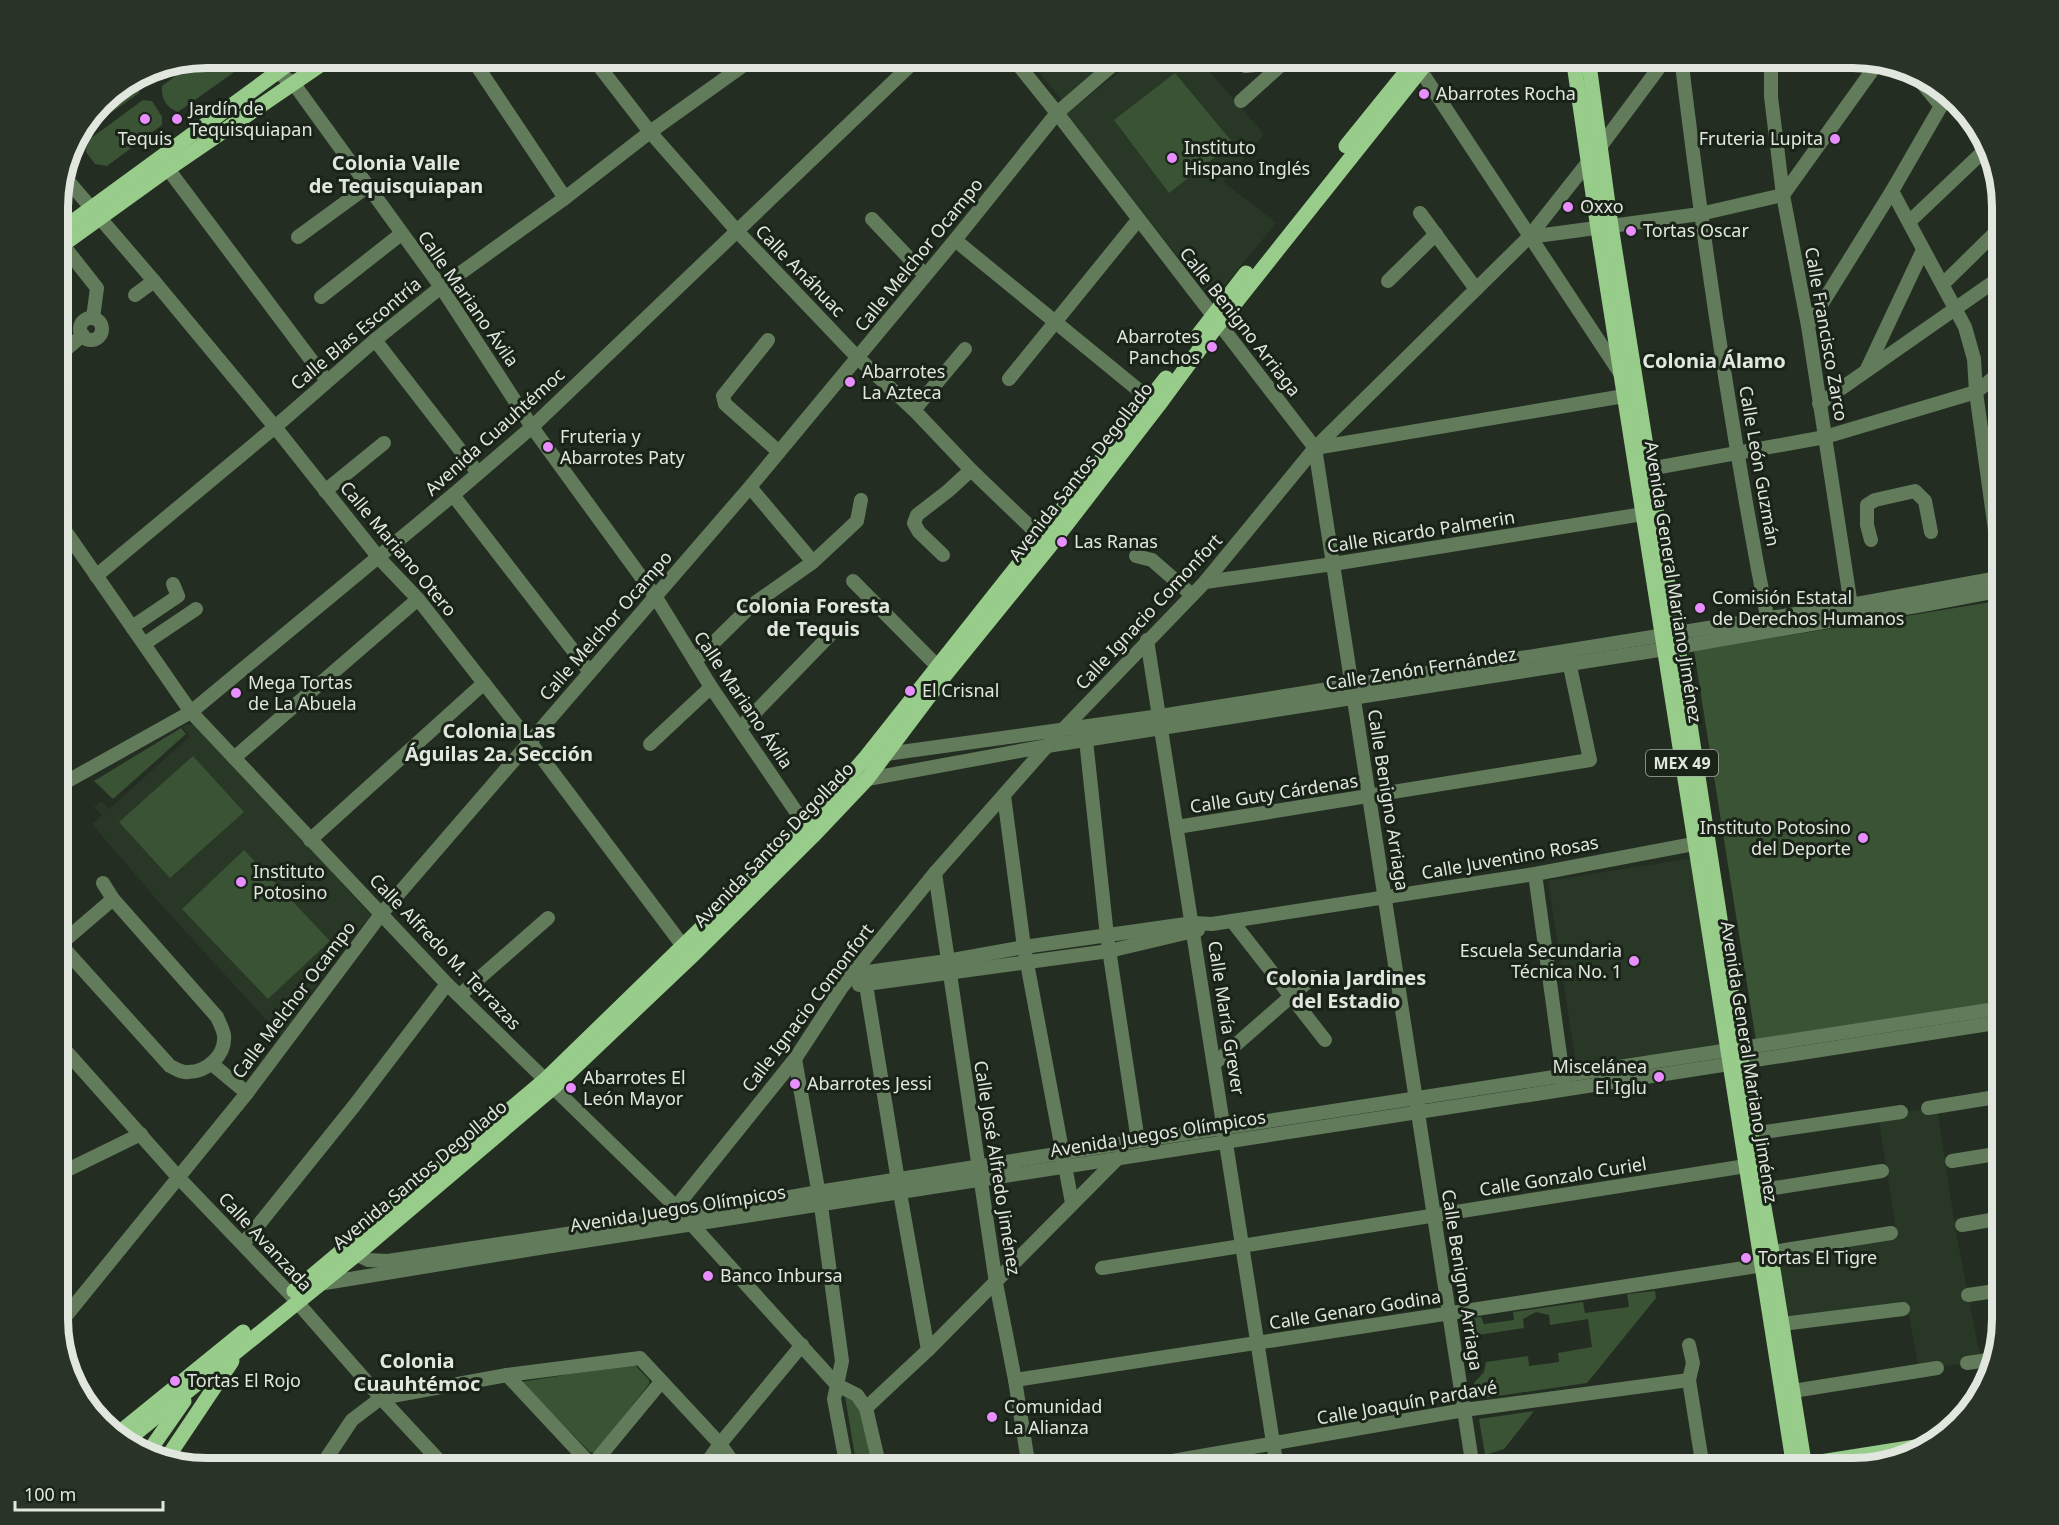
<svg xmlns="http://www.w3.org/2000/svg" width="2059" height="1525" font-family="'Noto Sans',sans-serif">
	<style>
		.built { fill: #293726 }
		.green { fill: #3a5334 }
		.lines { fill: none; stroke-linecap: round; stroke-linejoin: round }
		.minor { stroke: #617b5b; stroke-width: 14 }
		.major { stroke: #97cc8a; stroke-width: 15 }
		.poi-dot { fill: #e88eff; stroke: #1a2318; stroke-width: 2 }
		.labels { text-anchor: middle; stroke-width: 6; stroke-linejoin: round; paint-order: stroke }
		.shield { fill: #1a2318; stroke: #a5aca3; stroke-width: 1.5 }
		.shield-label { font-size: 16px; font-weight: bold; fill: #e1e7df }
		.poi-label { font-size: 18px; fill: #e1e7df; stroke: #1a2318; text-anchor: start }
		.street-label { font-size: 18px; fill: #e1e7df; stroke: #1a2318 }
		.neighbourhood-label { font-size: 20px; font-weight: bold; fill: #e1e7df; stroke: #1a2318 }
		.rim { fill: none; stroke: #e1e7df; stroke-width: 8 }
	</style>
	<rect width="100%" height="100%" fill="#242d21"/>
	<g class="built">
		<path d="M 1027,57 L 1114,57 L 1063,102 Z"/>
		<path d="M 1139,57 L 1197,57 L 1264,134 L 1224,182 L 1276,223 L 1216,296 L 1209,296 L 1065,114 Z"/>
		<path d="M 189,724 L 196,725 L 371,915 L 339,953 L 281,1036 L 165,909 L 92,824 L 102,815 L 94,807 L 101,801 L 109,809 L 190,736 L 182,726 Z"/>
		<path d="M 1692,858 L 1722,1048 L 1577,1071 L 1548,881 Z"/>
		<path d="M 1937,1107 L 1955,1227 L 1981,1361 L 1919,1370 L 1907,1305 L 1788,1320 L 1779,1256 L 1897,1235 L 1878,1116 Z"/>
	</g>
	<g class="green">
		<path d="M 207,57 L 235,57 L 237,61 L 237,70 L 178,112 C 166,107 161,99 162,86 L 200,58 Z"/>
		<path d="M 179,62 L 154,80 L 146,77 L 143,72 L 150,68 Z"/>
		<path d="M 1175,73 L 1233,143 L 1169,193 L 1114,120 Z"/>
		<path d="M 135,77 L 139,84 L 139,93 L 80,135 L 77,134 L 108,94 Z"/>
		<path d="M 143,100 L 152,101 L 162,117 L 162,125 L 107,166 L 95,164 L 86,152 L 87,141 Z"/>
		<path d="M 1991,602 L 2002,670 L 2002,1006 L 1756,1041 L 1694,651 Z"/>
		<path d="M 181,728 L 186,734 L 113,799 L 94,781 Z"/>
		<path d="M 193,756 L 244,812 L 170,878 L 119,822 Z"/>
		<path d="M 244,850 L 330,941 L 268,999 L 182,909 Z"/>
		<path d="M 1655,1291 L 1656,1298 L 1587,1383 L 1477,1399 L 1474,1383 L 1484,1372 L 1486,1362 L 1528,1356 L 1529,1366 L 1559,1362 L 1558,1353 L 1592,1347 L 1588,1319 L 1550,1325 L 1549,1315 L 1536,1312 L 1523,1319 L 1524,1328 L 1478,1335 L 1465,1327 L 1465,1318 L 1481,1317 L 1484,1324 L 1514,1320 L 1513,1312 L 1583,1302 L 1585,1313 L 1629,1307 L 1627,1294 Z"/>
		<path d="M 634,1364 L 649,1380 L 649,1384 L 595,1453 L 590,1452 L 521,1382 Z"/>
		<path d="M 845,1396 L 850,1397 L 861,1406 L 875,1468 L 857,1468 Z"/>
		<path d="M 1534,1411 L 1504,1449 L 1485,1455 L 1479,1419 Z"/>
	</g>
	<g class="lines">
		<g class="minor">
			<path d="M 267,57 L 277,72 L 294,84 L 441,287 L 532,427 L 655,596 L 711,687 L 812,835"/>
			<path d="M 471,57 L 565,198"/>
			<path d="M 592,57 L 650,132 L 737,231 L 857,357 L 914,410 L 971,470 L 1047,543"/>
			<path d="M 1012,57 L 1057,113 L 1315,448 L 1473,1468"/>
			<path d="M 1208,57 L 1212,61 L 1221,57"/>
			<path d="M 1233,57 L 1245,66 L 1255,65 L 1264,57"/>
			<path d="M 1681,57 C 1704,248 1732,438 1769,627"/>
			<path d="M 1771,57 L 1771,97 L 1783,195 L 1808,326 L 1852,612"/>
			<path d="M 1415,62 L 1620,373"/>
			<path d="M 1912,71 L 1941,106"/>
			<path d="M 1241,101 L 1290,57"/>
			<path d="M 168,169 L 327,381"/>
			<path d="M 63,175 L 154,281 L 275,427 L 379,558 L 418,599 L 530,742 L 683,946 L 691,952"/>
			<path d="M 1892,191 L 1965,327 L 1974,359 L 1976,392 L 1999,559 L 1998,591 L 2002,621"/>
			<path d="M 1420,213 L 1476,289"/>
			<path d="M 872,219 L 925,275"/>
			<path d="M 1909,222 L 1988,147"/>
			<path d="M 298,237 L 368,186"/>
			<path d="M 1529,237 L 1700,214 L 1783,195 L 1879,61"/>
			<path d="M 955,240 L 1158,406"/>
			<path d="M 63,245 L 97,288 L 93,318"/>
			<path d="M 1388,281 L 1436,234"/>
			<path d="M 1943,284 L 2002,226"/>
			<path d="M 135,295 L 154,281"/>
			<path d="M 321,297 L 401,234"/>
			<circle cx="91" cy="329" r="11"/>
			<path d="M 1808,326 L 1892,191 L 1941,106 L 1950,96"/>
			<path d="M 375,340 L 478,473"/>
			<path d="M 768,340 L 723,396 L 725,404 L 779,452"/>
			<path d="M 57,357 L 83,335"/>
			<path d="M 1867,369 L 1923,250"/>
			<path d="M 1009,379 L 1138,220"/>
			<path d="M 1819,404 L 2002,276"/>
			<path d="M 914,410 L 965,349"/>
			<path d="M 1315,448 L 1624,396"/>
			<path d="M 1649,469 L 1825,437 L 1976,392 L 2002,371"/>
			<path d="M 750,487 L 813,562"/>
			<path d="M 325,491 L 384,443"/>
			<path d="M 453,495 L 589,671"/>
			<path d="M 57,519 L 191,712 L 447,984 L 676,1207 L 837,1385 L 857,1395 L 866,1408 L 880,1468"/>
			<path d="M 1871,540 L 1867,525 L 1867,505 L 1875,500 L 1915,491 L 1925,501 L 1931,532"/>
			<path d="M 943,555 L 919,532 L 914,523 L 917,515 L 948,491 L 971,470"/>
			<path d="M 1136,556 L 1152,560 L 1192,595"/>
			<path d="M 96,576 L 275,427 L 375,340 L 441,287 L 565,198 L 650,132 L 755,57"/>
			<path d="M 853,581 L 944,673"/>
			<path d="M 1205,582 L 1333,564 L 1643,514"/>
			<path d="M 132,627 L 178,596 L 173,584"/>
			<path d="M 1147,640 L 1277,1468"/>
			<path d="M 144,644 L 196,609"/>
			<path d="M 695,661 L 752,605 L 813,562 L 857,521 L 861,500"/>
			<path d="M 740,728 L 834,631"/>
			<path d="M 1086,740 L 1107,936 L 1138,1141"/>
			<path d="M 650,744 L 711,687"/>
			<path d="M 879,755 L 1160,716 L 1851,605 L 1998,578 L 2002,581"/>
			<path d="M 234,758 L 418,599"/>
			<path d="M 862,780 L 1047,746 L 1678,647 L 1928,604 L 2002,590"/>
			<path d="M 57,787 L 191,712 L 453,495 L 532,427 L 919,57"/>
			<path d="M 1004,796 L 1024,947 L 1072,1203"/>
			<path d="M 1177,827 L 1590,760 L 1568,657"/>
			<path d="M 310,840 L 484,683"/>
			<path d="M 935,873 L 996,1283 L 1015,1380 L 1029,1468"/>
			<path d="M 1535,874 L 1564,1084"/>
			<path d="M 1232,921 L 1325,1040"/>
			<path d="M 60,944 L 170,1066 C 176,1069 182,1073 188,1072 C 207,1072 226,1055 224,1035 C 223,1029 219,1022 217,1017 L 113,899 L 103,883"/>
			<path d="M 57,947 L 113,899"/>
			<path d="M 862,973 L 866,985 L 900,1193 L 928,1350"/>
			<path d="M 853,974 L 947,961 L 1024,947 L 1193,923 L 1212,924 L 1535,874 L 1704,842"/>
			<path d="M 859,985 L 1109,951 L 1198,930"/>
			<path d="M 460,995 L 548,918"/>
			<path d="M 57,1041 L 178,1177 L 290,1294 L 381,1398 L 446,1468"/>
			<path d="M 795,1059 L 821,1206 L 842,1361 L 834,1399 L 847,1468"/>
			<path d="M 1215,1063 L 1313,977"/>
			<path d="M 212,1064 L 247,1093"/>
			<path d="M 1928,1108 L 2002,1096"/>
			<path d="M 1751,1134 L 1901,1112"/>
			<path d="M 1952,1161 L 2002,1153"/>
			<path d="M 57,1175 L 141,1134"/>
			<path d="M 1762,1190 L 1882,1171"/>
			<path d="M 676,1207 L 795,1059 L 842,987 L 935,873 L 1047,746 L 1205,582 L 1315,448 L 1529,237 L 1600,147 L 1667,57"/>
			<path d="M 1962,1225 L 2002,1218"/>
			<path d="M 243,1244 L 354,1106 L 447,984"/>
			<path d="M 349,1251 L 368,1260 L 388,1261 L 684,1216 L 818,1192 L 1138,1141 L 2002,1008"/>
			<path d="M 1772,1252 L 1891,1233"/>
			<path d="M 1102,1268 L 1746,1166"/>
			<path d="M 319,1284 L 545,1247 L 2002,1022"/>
			<path d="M 1968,1295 L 2002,1290"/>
			<path d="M 65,1317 L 247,1093 L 382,913 L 750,487 L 955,240 L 1057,113 L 1122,57"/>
			<path d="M 65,1317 L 64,1330 L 68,1368"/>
			<path d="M 1782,1324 L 1903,1309"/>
			<path d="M 1689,1345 L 1693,1363 L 1689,1380 L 1703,1468"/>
			<path d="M 1967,1363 L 1995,1359"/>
			<path d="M 507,1375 L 592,1466"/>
			<path d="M 1015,1380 L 1770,1264"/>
			<path d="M 1793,1391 L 1937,1368"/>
			<path d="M 866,1408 L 928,1350 L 1118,1158"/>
			<path d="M 320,1468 L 352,1420 L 381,1398 L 507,1375 L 640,1358 L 720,1444 L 730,1458 L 733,1468"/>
			<path d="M 590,1468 L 661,1382"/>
			<path d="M 703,1468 L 720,1444 L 802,1345"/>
			<path d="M 1132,1468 L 1464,1410 L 1689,1380"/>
		</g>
		<g class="major">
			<path d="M 1573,57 L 1598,229 L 1794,1468"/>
			<path d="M 1588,57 L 1611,226 L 1678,647 L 1740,1048 L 1751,1134 L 1772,1252 L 1772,1263 L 1805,1468"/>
			<path d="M 1346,146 L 1418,57"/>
			<path d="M 57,233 L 298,57"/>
			<path d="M 57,249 L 168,169 L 332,57"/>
			<path d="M 1198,335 L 1246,273"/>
			<path d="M 294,1291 L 546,1079 L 806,826 L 866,757 L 1166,378"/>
			<path d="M 115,1436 L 243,1332"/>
			<path d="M 125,1442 L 356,1255 L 554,1087 L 694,954 L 813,836 L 867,779 L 946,674 L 1050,546 L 1158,406 L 1213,331 L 1431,57"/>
			<path d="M 147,1454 L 184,1401"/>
			<path d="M 165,1461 L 232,1361"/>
			<path d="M 1795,1466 L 1928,1445"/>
		</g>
	</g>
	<g class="poi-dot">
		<circle cx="1424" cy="94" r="6"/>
		<circle cx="145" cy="119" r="6"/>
		<circle cx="177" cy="119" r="6"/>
		<circle cx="1835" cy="139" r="6"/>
		<circle cx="1172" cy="158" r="6"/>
		<circle cx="1568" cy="207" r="6"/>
		<circle cx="1631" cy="231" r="6"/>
		<circle cx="1212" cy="347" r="6"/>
		<circle cx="850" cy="382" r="6"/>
		<circle cx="548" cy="447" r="6"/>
		<circle cx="1062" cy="542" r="6"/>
		<circle cx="1700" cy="608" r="6"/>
		<circle cx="910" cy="691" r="6"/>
		<circle cx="236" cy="693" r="6"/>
		<circle cx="1863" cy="838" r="6"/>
		<circle cx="241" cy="882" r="6"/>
		<circle cx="1634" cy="961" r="6"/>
		<circle cx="1659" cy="1077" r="6"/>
		<circle cx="795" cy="1084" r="6"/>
		<circle cx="571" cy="1088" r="6"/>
		<circle cx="1746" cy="1258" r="6"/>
		<circle cx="708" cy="1276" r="6"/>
		<circle cx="175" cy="1381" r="6"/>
		<circle cx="992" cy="1417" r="6"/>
	</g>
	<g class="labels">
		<rect class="shield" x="1646" y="750" width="72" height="26" rx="4.5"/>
		<g class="shield-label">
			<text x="1682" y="769">MEX 49</text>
		</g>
		<g class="poi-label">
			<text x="1436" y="100">Abarrotes Rocha</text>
			<text x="189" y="115">Jardín de<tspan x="189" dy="21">Tequisquiapan</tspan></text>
			<text x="145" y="145" text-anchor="middle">Tequis</text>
			<text x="1823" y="145" text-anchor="end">Fruteria Lupita</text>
			<text x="1184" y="154">Instituto<tspan x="1184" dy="21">Hispano Inglés</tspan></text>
			<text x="1580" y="213">Oxxo</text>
			<text x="1643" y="237">Tortas Oscar</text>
			<text x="1200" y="343" text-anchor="end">Abarrotes<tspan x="1200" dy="21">Panchos</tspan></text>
			<text x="862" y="378">Abarrotes<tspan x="862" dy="21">La Azteca</tspan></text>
			<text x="560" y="443">Fruteria y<tspan x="560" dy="21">Abarrotes Paty</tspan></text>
			<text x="1074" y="548">Las Ranas</text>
			<text x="1712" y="604">Comisión Estatal<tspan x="1712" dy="21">de Derechos Humanos</tspan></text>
			<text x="248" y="689">Mega Tortas<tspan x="248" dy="21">de La Abuela</tspan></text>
			<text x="922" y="697">El Crisnal</text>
			<text x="1851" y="834" text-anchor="end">Instituto Potosino<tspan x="1851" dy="21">del Deporte</tspan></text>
			<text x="253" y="878">Instituto<tspan x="253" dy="21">Potosino</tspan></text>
			<text x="1622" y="957" text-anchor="end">Escuela Secundaria<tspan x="1622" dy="21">Técnica No. 1</tspan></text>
			<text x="1647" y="1073" text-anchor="end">Miscelánea<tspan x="1647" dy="21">El Iglu</tspan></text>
			<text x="583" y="1084">Abarrotes El<tspan x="583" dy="21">León Mayor</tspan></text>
			<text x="807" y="1090">Abarrotes Jessi</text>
			<text x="1758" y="1264">Tortas El Tigre</text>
			<text x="720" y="1282">Banco Inbursa</text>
			<text x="187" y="1387">Tortas El Rojo</text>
			<text x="1004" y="1413">Comunidad<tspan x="1004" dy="21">La Alianza</tspan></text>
		</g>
		<g class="street-label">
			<text transform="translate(919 255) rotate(-51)" y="6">Calle Melchor Ocampo</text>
			<text transform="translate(800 271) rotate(46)" y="6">Calle Anáhuac</text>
			<text transform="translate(468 299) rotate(55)" y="6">Calle Mariano Ávila</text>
			<text transform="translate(1240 322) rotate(52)" y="6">Calle Benigno Arriaga</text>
			<text transform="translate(356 334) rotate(-40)" y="6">Calle Blas Escontría</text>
			<text transform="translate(1826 334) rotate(80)" y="6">Calle Francisco Zarco</text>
			<text transform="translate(495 432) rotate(-42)" y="6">Avenida Cuauhtémoc</text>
			<text transform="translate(1759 466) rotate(80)" y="6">Calle León Guzmán</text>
			<text transform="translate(1081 472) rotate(-52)" y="6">Avenida Santos Degollado</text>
			<text transform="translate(1421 532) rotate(-9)" y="6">Calle Ricardo Palmerin</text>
			<text transform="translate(398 549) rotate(50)" y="6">Calle Mariano Otero</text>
			<text transform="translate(1673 582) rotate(81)" y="6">Avenida General Mariano Jiménez</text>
			<text transform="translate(1149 612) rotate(-47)" y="6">Calle Ignacio Comonfort</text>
			<text transform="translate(606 626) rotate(-49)" y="6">Calle Melchor Ocampo</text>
			<text transform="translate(1421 669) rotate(-9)" y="6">Calle Zenón Fernández</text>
			<text transform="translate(743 700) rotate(56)" y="6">Calle Mariano Ávila</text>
			<text transform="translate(1274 794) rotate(-9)" y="6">Calle Guty Cárdenas</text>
			<text transform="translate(1388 800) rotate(81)" y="6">Calle Benigno Arriaga</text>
			<text transform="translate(774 845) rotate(-46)" y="6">Avenida Santos Degollado</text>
			<text transform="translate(1510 858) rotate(-10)" y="6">Calle Juventino Rosas</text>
			<text transform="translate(445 952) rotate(46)" y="6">Calle Alfredo M. Terrazas</text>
			<text transform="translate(294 1000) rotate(-53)" y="6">Calle Melchor Ocampo</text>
			<text transform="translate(808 1008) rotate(-53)" y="6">Calle Ignacio Comonfort</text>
			<text transform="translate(1226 1018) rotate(81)" y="6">Calle María Grever</text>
			<text transform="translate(1749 1062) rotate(81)" y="6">Avenida General Mariano Jiménez</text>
			<text transform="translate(1158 1134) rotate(-9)" y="6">Avenida Juegos Olímpicos</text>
			<text transform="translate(997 1168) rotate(81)" y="6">Calle José Alfredo Jiménez</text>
			<text transform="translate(420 1175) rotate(-40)" y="6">Avenida Santos Degollado</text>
			<text transform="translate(1563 1177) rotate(-9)" y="6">Calle Gonzalo Curiel</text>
			<text transform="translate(678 1209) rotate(-9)" y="6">Avenida Juegos Olímpicos</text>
			<text transform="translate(265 1242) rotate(47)" y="6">Calle Avanzada</text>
			<text transform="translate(1462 1280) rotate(81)" y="6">Calle Benigno Arriaga</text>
			<text transform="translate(1355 1310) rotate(-9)" y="6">Calle Genaro Godina</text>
			<text transform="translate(1407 1403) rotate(-10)" y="6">Calle Joaquín Pardavé</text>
		</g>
		<g class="neighbourhood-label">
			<text x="396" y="170">Colonia Valle<tspan x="396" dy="23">de Tequisquiapan</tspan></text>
			<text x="1714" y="368">Colonia Álamo</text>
			<text x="813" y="613">Colonia Foresta<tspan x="813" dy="23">de Tequis</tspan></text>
			<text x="499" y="738">Colonia Las<tspan x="499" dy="23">Águilas 2a. Sección</tspan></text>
			<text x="1346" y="985">Colonia Jardines<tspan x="1346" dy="23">del Estadio</tspan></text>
			<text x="417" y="1368">Colonia<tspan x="417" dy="23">Cuauhtémoc</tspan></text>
		</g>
	</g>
	<path d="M0 0H2059V1525H0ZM207 68H1853A139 139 0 0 1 1992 207V1319A139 139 0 0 1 1853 1458H207A139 139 0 0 1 68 1319V207A139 139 0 0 1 207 68Z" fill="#2a3328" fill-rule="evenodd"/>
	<path class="rim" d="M207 68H1853A139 139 0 0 1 1992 207V1319A139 139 0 0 1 1853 1458H207A139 139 0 0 1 68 1319V207A139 139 0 0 1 207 68Z"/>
	<path d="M15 1501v9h148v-9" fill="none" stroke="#e1e7df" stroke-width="3"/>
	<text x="24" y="1501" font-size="18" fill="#e1e7df" stroke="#1a2318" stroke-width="4.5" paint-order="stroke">100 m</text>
</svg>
